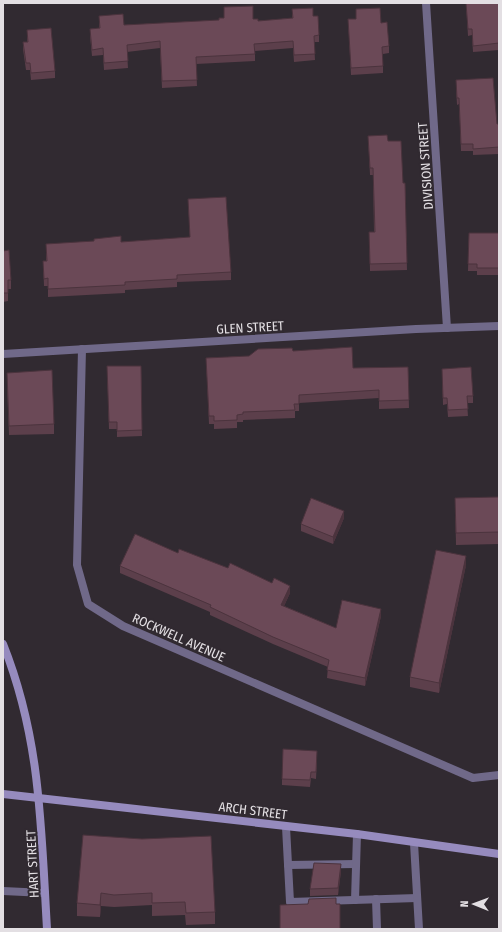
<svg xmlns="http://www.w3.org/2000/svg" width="502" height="932" font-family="'Fira Sans Condensed',sans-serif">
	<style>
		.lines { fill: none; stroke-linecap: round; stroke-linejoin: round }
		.lane { stroke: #706989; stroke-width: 8 }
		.street { stroke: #706989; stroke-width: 8 }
		.secondary { stroke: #968bbe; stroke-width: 8 }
		.wall { fill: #5c3f4b }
		.shaded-wall { fill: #4b333d }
		.building { fill: #6b4957; stroke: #4b333d }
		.labels { text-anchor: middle; stroke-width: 4; stroke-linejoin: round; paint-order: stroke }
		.street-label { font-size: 13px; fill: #e3dfe3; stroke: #312a31 }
	</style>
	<rect width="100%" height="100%" fill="#312a31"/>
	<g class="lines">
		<g class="lane">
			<path d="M 286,827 L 290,902 L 417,898"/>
			<path d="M 288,865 L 356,864"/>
			<path d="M 3,891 L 45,893"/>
			<path d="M 376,899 L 377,929"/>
			<path d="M 355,900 L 357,834"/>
		</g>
		<g class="street">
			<path d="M 426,3 L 447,328"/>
			<path d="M 82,349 L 77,565 L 88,604 L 123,626 L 473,778 L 499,775"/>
			<path d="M 3,354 L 416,329 L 499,326"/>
			<path d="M 414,843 L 419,929"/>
		</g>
		<g class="secondary">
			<path d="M 3,644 C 41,739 41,828 47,929"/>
			<path d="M 3,794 L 357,834 L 499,854"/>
		</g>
	</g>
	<g class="wall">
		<path d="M 466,3 L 499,3 L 499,50 L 473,52 L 472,35 L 468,36 Z"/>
		<path d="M 224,7 L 258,21 L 292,18 L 292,9 L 313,16 L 319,35 L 319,42 L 314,42 L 315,60 L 294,62 L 293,48 L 255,51 L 255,61 L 196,64 L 197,86 L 162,88 L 160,48 L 127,52 L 128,68 L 104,70 L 103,55 L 92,56 L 90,36 L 90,29 L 99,28 L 99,16 L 124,25 L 219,20 L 224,18 Z"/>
		<path d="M 356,9 L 381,23 L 389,46 L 389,53 L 383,54 L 383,73 L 351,75 L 348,19 L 356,19 Z"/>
		<path d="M 27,30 L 55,71 L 55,78 L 31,80 L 30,70 L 26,70 L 23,49 L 23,42 L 27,42 Z"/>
		<path d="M 456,87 L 497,124 L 499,124 L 499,154 L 473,155 L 473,151 L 461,151 L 459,104 L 457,105 Z"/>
		<path d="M 368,136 L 388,141 L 403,183 L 405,183 L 407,270 L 370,271 L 369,232 L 374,232 L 373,175 L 370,175 Z"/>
		<path d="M 188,199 L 231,272 L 231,280 L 177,282 L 177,287 L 125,290 L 125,293 L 48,297 L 48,286 L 44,286 L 43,261 L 46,261 L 46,244 L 121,242 L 190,237 Z"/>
		<path d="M 469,233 L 499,233 L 499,275 L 477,275 L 477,271 L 468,271 Z"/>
		<path d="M 3,251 L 11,280 L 11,289 L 8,289 L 8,301 L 3,302 Z"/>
		<path d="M 293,351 L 353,368 L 408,367 L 409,408 L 379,409 L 379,398 L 299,403 L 299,411 L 295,411 L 295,418 L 243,420 L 243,422 L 237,422 L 237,428 L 214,429 L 214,424 L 209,424 L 206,358 L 249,356 Z"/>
		<path d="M 107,366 L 141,366 L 142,436 L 117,437 L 117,429 L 109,429 Z"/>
		<path d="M 442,369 L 473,396 L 473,403 L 467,403 L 468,416 L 448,417 L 447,404 L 443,405 Z"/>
		<path d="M 7,382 L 54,424 L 54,434 L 9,435 Z"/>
		<path d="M 499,497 L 499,544 L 456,545 L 455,498 Z"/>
		<path d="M 344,518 L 333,544 L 301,531 L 301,524 Z"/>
		<path d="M 178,553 L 290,593 L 284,606 L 336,628 L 381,616 L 365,686 L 327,678 L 328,667 L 273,644 L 210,615 L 210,612 L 120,573 L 120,566 Z"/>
		<path d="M 466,565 L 439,693 L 410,687 L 410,677 Z"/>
		<path d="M 317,758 L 316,779 L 311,778 L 310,787 L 282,785 L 282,779 Z"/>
		<path d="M 83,835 L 215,912 L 215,924 L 186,925 L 185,915 L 152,916 L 152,905 L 114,907 L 101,906 L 100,917 L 77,916 L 77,903 Z"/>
		<path d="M 341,871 L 338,895 L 310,896 L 310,889 Z"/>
	</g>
	<g class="shaded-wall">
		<path d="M 344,511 L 344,518 L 333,544 L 333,537 Z"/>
		<path d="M 466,556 L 466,565 L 439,693 L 439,683 Z"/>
		<path d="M 290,586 L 290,593 L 281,613 L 281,605 Z"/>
		<path d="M 381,609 L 381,616 L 365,686 L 365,678 Z"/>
		<path d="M 341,864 L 341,871 L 338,895 L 338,888 Z"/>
		<path d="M 101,893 L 101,906 L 100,917 L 100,905 Z"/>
	</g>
	<g class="building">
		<path d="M 466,3 L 499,3 L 499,43 L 473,46 L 472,29 L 468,29 Z"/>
		<path d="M 253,6 L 253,19 L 258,19 L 258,21 L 293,18 L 292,9 L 313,8 L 313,16 L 318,16 L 319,35 L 314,36 L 315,54 L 294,55 L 293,41 L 254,44 L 255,54 L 196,57 L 197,80 L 162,81 L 160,41 L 127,45 L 128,61 L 104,63 L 103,48 L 92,50 L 90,29 L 100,28 L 99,16 L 123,14 L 124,25 L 219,20 L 219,18 L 224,18 L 224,7 Z"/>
		<path d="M 380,8 L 381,23 L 387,22 L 389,46 L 382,47 L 383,66 L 351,68 L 348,19 L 356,19 L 356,9 Z"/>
		<path d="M 51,28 L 55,71 L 31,73 L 30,63 L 26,63 L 23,42 L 28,42 L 27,30 Z"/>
		<path d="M 493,78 L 497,124 L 499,124 L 499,147 L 473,149 L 473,144 L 461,144 L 459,98 L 457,98 L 456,80 Z"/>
		<path d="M 387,135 L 388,141 L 401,141 L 403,183 L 405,183 L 407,263 L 370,264 L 369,232 L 375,232 L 373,168 L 370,168 L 368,136 Z"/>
		<path d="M 226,197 L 231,272 L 177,275 L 177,279 L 125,282 L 125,285 L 48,289 L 48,278 L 44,279 L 43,261 L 47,261 L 46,244 L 94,241 L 94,239 L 121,236 L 121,242 L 190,237 L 188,199 Z"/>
		<path d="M 469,233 L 499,233 L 499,268 L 477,268 L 477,264 L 468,264 Z"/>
		<path d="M 9,250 L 11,280 L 8,280 L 8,293 L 3,293 L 3,251 Z"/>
		<path d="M 352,347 L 353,368 L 408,367 L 409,400 L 379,401 L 379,390 L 299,395 L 299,404 L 294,404 L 295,410 L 243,412 L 243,414 L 237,415 L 237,420 L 214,421 L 214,416 L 209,416 L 206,358 L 249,356 L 258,349 L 292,348 L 293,351 Z"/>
		<path d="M 107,366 L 141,366 L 142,430 L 117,431 L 117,422 L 109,422 Z"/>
		<path d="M 471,367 L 473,396 L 467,396 L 468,409 L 448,410 L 447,398 L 443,398 L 442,369 Z"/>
		<path d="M 52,370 L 54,424 L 9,426 L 7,373 Z"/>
		<path d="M 499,497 L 499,532 L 456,533 L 455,498 Z"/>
		<path d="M 311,498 L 344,511 L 333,537 L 301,524 Z"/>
		<path d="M 135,534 L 178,553 L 179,549 L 228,568 L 230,563 L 272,583 L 274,578 L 290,586 L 281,605 L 336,628 L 342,600 L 381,609 L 365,678 L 327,670 L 329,660 L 273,637 L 210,607 L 211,605 L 120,566 Z"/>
		<path d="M 436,550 L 466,556 L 439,683 L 410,677 Z"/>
		<path d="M 283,749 L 317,751 L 316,772 L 311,772 L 310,780 L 282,779 Z"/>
		<path d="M 83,835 L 142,839 L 211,836 L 215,912 L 186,913 L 185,902 L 152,903 L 152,893 L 114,895 L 101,893 L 100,905 L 77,903 Z"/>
		<path d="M 314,863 L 341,864 L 338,888 L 310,889 Z"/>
		<path d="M 336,898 L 336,904 L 340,904 L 340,929 L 280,929 L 280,905 L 308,904 L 309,899 Z"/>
	</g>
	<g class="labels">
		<g class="street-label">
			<text transform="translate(425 166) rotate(-94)" y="5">DIVISION STREET</text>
			<text transform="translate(250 327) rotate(-3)" y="5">GLEN STREET</text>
			<text transform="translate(179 637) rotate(24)" y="5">ROCKWELL AVENUE</text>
			<text transform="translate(253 810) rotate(7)" y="5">ARCH STREET</text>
			<text transform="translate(32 864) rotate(-93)" y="5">HART STREET</text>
		</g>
	</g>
	<rect width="502" height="932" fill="none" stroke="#e3dfe3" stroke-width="8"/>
	<g transform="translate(474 904) rotate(271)" stroke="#312a31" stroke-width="3" paint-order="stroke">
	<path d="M0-3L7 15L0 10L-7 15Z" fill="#e3dfe3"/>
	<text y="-6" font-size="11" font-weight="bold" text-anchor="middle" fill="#e3dfe3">N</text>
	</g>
</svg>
